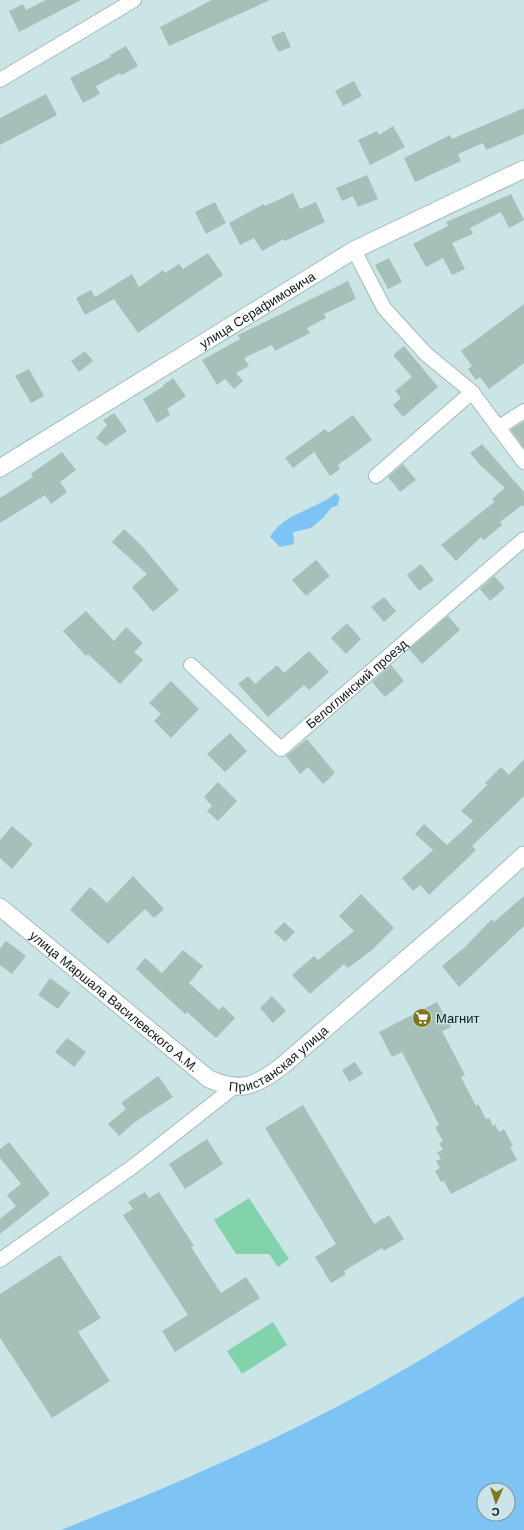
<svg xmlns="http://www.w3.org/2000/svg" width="524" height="1530" font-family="Helvetica,sans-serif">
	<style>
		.green { fill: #82d3ab }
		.water { fill: #7dc4f5; fill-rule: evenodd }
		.building { fill: #a6bfb9 }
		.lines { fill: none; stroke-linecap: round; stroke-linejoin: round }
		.minor-casing { stroke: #a1babc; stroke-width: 16 }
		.tertiary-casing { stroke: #a1babc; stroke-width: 19 }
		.minor { stroke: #fff; stroke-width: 14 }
		.tertiary { stroke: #fff; stroke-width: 17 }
		.labels { text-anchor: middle; stroke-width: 3; stroke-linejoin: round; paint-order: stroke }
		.street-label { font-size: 13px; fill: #0e1818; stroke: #cbe5e7 }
		.poi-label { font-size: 13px; fill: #0e1818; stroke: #cbe5e7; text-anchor: start }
	</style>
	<rect width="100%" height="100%" fill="#cbe5e7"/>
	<g class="green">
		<path d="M 249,1198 L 289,1259 L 278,1267 L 269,1254 L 236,1254 L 214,1220 Z"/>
		<path d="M 273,1322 L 287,1345 L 242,1374 L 227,1351 Z"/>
	</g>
	<g class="water">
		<path d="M 336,493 L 340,498 L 337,506 L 332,507 L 324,517 L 311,528 L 293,532 L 294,544 L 280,547 L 270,537 C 280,518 304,512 322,502 C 327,500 331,496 336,493 Z"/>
		<path d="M 524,1296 L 524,1530 L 61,1530 C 161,1490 261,1448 355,1397 C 413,1366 468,1331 524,1296 ZM 484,1490 L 508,1490 L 508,1514 L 484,1514 Z"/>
	</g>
	<g class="building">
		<path d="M 46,0 L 81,0 L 19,32 L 9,11 L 23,4 L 26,10 Z"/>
		<path d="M 212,0 L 270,0 L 169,46 L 160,27 Z"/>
		<path d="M 284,31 L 291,47 L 278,52 L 271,37 Z"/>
		<path d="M 126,46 L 138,66 L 122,75 L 120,73 L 96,86 L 100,94 L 83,103 L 70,78 L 111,57 L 110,55 Z"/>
		<path d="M 354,81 L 362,96 L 343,106 L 335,91 Z"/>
		<path d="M 46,94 L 57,115 L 0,145 L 0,118 Z"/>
		<path d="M 524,108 L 524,134 L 486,150 L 483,143 L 458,154 L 461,161 L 415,182 L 404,158 L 450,135 L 452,139 Z"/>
		<path d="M 393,126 L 405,147 L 370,165 L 358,140 L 377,131 L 379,135 Z"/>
		<path d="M 367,175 L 378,199 L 358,207 L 353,196 L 342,201 L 336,188 Z"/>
		<path d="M 293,193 L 300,209 L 316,202 L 325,222 L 285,241 L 284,239 L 262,251 L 254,238 L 240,245 L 229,223 L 264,204 L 265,206 Z"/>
		<path d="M 511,194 L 524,220 L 509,228 L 501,212 L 470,228 L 473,234 L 452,243 L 465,269 L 452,275 L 443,258 L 426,267 L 413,244 L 448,226 L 446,222 Z"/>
		<path d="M 215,202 L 226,223 L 206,234 L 195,212 Z"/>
		<path d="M 208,253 L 223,275 L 138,333 L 114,299 L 85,315 L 76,298 L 91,290 L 95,297 L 132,274 L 139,287 L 163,270 L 165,273 L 179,264 L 183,269 Z"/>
		<path d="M 389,258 L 402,282 L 388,289 L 375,265 Z"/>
		<path d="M 348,281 L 356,299 L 324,314 L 326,318 L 307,328 L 310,333 L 275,351 L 272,345 L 244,358 L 249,366 L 236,373 L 243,381 L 234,389 L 225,379 L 217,385 L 202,360 L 240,339 L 238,335 Z"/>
		<path d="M 524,304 L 524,363 L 489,389 L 480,377 L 476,380 L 468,369 L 472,366 L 461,351 Z"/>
		<path d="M 404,346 L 438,387 L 403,417 L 393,405 L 401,398 L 395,391 L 412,377 L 393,355 Z"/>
		<path d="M 85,351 L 93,361 L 79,372 L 71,361 Z"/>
		<path d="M 29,369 L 44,396 L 31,403 L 15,376 Z"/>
		<path d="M 173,378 L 186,396 L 167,409 L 170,415 L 157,423 L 143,399 L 164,386 L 163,385 Z"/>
		<path d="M 114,413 L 127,431 L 106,446 L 96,438 L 107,425 L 103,420 Z"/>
		<path d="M 353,415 L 372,440 L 338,465 L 340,469 L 330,476 L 314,452 L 293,468 L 285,458 L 325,429 L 328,433 Z"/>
		<path d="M 524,421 L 524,448 L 511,430 Z"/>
		<path d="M 482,444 L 524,492 L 524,507 L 522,505 L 500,522 L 502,525 L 484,540 L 481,537 L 456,561 L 441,545 L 494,502 L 492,499 L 505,488 L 479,464 L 470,453 Z"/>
		<path d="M 62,452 L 76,470 L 60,482 L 67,492 L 51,504 L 45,495 L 0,523 L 0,498 L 33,477 L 31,474 Z"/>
		<path d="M 403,464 L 416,480 L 400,492 L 388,477 Z"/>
		<path d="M 124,529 L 141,545 L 179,590 L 153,612 L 132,587 L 147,574 L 112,542 Z"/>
		<path d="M 316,560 L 330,576 L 306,596 L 292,580 Z"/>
		<path d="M 421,564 L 434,580 L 419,591 L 407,575 Z"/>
		<path d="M 494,576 L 505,588 L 490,601 L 480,589 Z"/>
		<path d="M 384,597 L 396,611 L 384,622 L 371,607 Z"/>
		<path d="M 86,611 L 114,641 L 126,627 L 143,643 L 134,652 L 143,660 L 120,684 L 88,654 L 86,656 L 63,631 Z"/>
		<path d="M 448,616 L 460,630 L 422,664 L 409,649 Z"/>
		<path d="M 347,623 L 361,639 L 346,654 L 331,638 Z"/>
		<path d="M 309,651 L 329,672 L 309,690 L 304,685 L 268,717 L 238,684 L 248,676 L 255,684 L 277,665 L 284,673 Z"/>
		<path d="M 391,665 L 404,681 L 385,697 L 372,682 Z"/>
		<path d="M 171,681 L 199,709 L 171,738 L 154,721 L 161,714 L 149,703 Z"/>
		<path d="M 230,733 L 247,751 L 225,772 L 207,754 Z"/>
		<path d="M 307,739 L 335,773 L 323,784 L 308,767 L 300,774 L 286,756 Z"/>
		<path d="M 524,759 L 524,796 L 472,846 L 476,850 L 429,895 L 420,885 L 413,891 L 402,878 L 433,850 L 415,834 L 424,824 L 447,845 L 473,821 L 461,811 L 487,785 L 485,783 L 501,767 L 509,775 Z"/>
		<path d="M 218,782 L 237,801 L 218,821 L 207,811 L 212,806 L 204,797 Z"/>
		<path d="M 12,826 L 33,844 L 12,869 L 0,858 L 0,840 Z"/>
		<path d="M 133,876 L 164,909 L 154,918 L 145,909 L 108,944 L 70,910 L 90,887 L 107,903 Z"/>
		<path d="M 361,894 L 394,928 L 372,950 L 348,968 L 344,964 L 310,994 L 292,975 L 314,956 L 318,960 L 354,931 L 339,916 Z"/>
		<path d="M 524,896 L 524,926 L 459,987 L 442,966 L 465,947 L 492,919 L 494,922 Z"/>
		<path d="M 284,922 L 295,932 L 285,942 L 274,932 Z"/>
		<path d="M 6,941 L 26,956 L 12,974 L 0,965 L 0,949 Z"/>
		<path d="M 183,950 L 203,966 L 189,983 L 219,1010 L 223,1006 L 235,1018 L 216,1038 L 187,1012 L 185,1014 L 136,969 L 145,958 L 162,973 Z"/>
		<path d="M 50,978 L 70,993 L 58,1009 L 38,995 Z"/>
		<path d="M 272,996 L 286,1011 L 273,1023 L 260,1008 Z"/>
		<path d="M 437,1002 L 451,1027 L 442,1031 L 465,1075 L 461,1077 L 476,1106 L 478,1104 L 486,1119 L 489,1118 L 493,1126 L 495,1124 L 499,1132 L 504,1129 L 513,1146 L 510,1147 L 517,1160 L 451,1194 L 444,1181 L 441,1182 L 435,1171 L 440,1168 L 436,1161 L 441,1159 L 437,1152 L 443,1150 L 439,1143 L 443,1141 L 435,1127 L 439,1125 L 402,1052 L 392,1057 L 379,1032 Z"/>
		<path d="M 67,1038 L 86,1052 L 74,1067 L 55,1052 Z"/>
		<path d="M 355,1062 L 363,1074 L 349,1082 L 342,1070 Z"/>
		<path d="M 158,1076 L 173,1097 L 135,1122 L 119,1136 L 108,1124 L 126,1109 L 121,1103 Z"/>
		<path d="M 303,1105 L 374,1224 L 389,1215 L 404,1239 L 384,1251 L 382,1248 L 344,1271 L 346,1274 L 331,1283 L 315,1257 L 336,1244 L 265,1128 Z"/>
		<path d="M 207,1139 L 223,1164 L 185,1189 L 169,1164 Z"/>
		<path d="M 9,1142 L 50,1194 L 0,1234 L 0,1219 L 16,1206 L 7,1195 L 21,1184 L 0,1158 L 0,1149 Z"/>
		<path d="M 145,1192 L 149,1198 L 159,1192 L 194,1246 L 191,1247 L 221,1293 L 246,1277 L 260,1298 L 175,1352 L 162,1331 L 188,1315 L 123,1215 L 133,1209 L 128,1202 Z"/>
		<path d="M 60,1255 L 101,1318 L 78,1332 L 110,1381 L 52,1418 L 0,1338 L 0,1294 Z"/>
	</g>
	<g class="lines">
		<defs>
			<g id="minor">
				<path d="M 0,80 L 134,0"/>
				<path d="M 354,250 L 384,308 L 426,354 L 472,392 L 524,462"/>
				<path d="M 498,428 L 524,411"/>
				<path d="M 376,476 L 472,392"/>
				<path id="s1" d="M 191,665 L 281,749 L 524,539"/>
				<path d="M 0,1260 L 135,1165 L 234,1087"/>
			</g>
			<g id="tertiary">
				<path id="s2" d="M 0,468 L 354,250 L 524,169"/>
				<path id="s3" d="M 0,907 L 209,1079 C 241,1093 256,1086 282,1066 L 470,904 L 524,855"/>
			</g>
		</defs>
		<use href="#minor" class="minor-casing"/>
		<use href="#tertiary" class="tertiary-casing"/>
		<use href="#minor" class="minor"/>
		<use href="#tertiary" class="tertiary"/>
	</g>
	<defs>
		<symbol id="supermarket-disc" viewBox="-11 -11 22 22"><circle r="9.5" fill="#80771b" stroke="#cbe5e7"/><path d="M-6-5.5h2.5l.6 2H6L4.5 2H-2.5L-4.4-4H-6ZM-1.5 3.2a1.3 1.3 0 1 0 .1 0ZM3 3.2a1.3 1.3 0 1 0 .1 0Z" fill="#fff"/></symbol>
	</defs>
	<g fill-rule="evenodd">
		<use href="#supermarket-disc" x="411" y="1007" width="22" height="22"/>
	</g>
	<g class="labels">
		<g class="street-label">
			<text dy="5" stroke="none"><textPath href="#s2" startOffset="302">улица Серафимовича</textPath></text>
			<text dy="5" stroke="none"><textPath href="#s1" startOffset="223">Белоглинский проезд</textPath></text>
			<text dy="5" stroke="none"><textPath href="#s3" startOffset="148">улица Маршала Василевского А.М.</textPath></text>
			<text dy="5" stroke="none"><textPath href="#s3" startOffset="350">Пристанская улица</textPath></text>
		</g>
		<g class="poi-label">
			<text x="436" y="1023">Магнит</text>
		</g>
	</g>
	<g transform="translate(496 1502) rotate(183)"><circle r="19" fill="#cbe5e7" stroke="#7f9394"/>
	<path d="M0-3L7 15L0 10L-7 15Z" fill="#80771b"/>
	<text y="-6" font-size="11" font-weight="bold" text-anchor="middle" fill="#0e1818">С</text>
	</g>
</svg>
